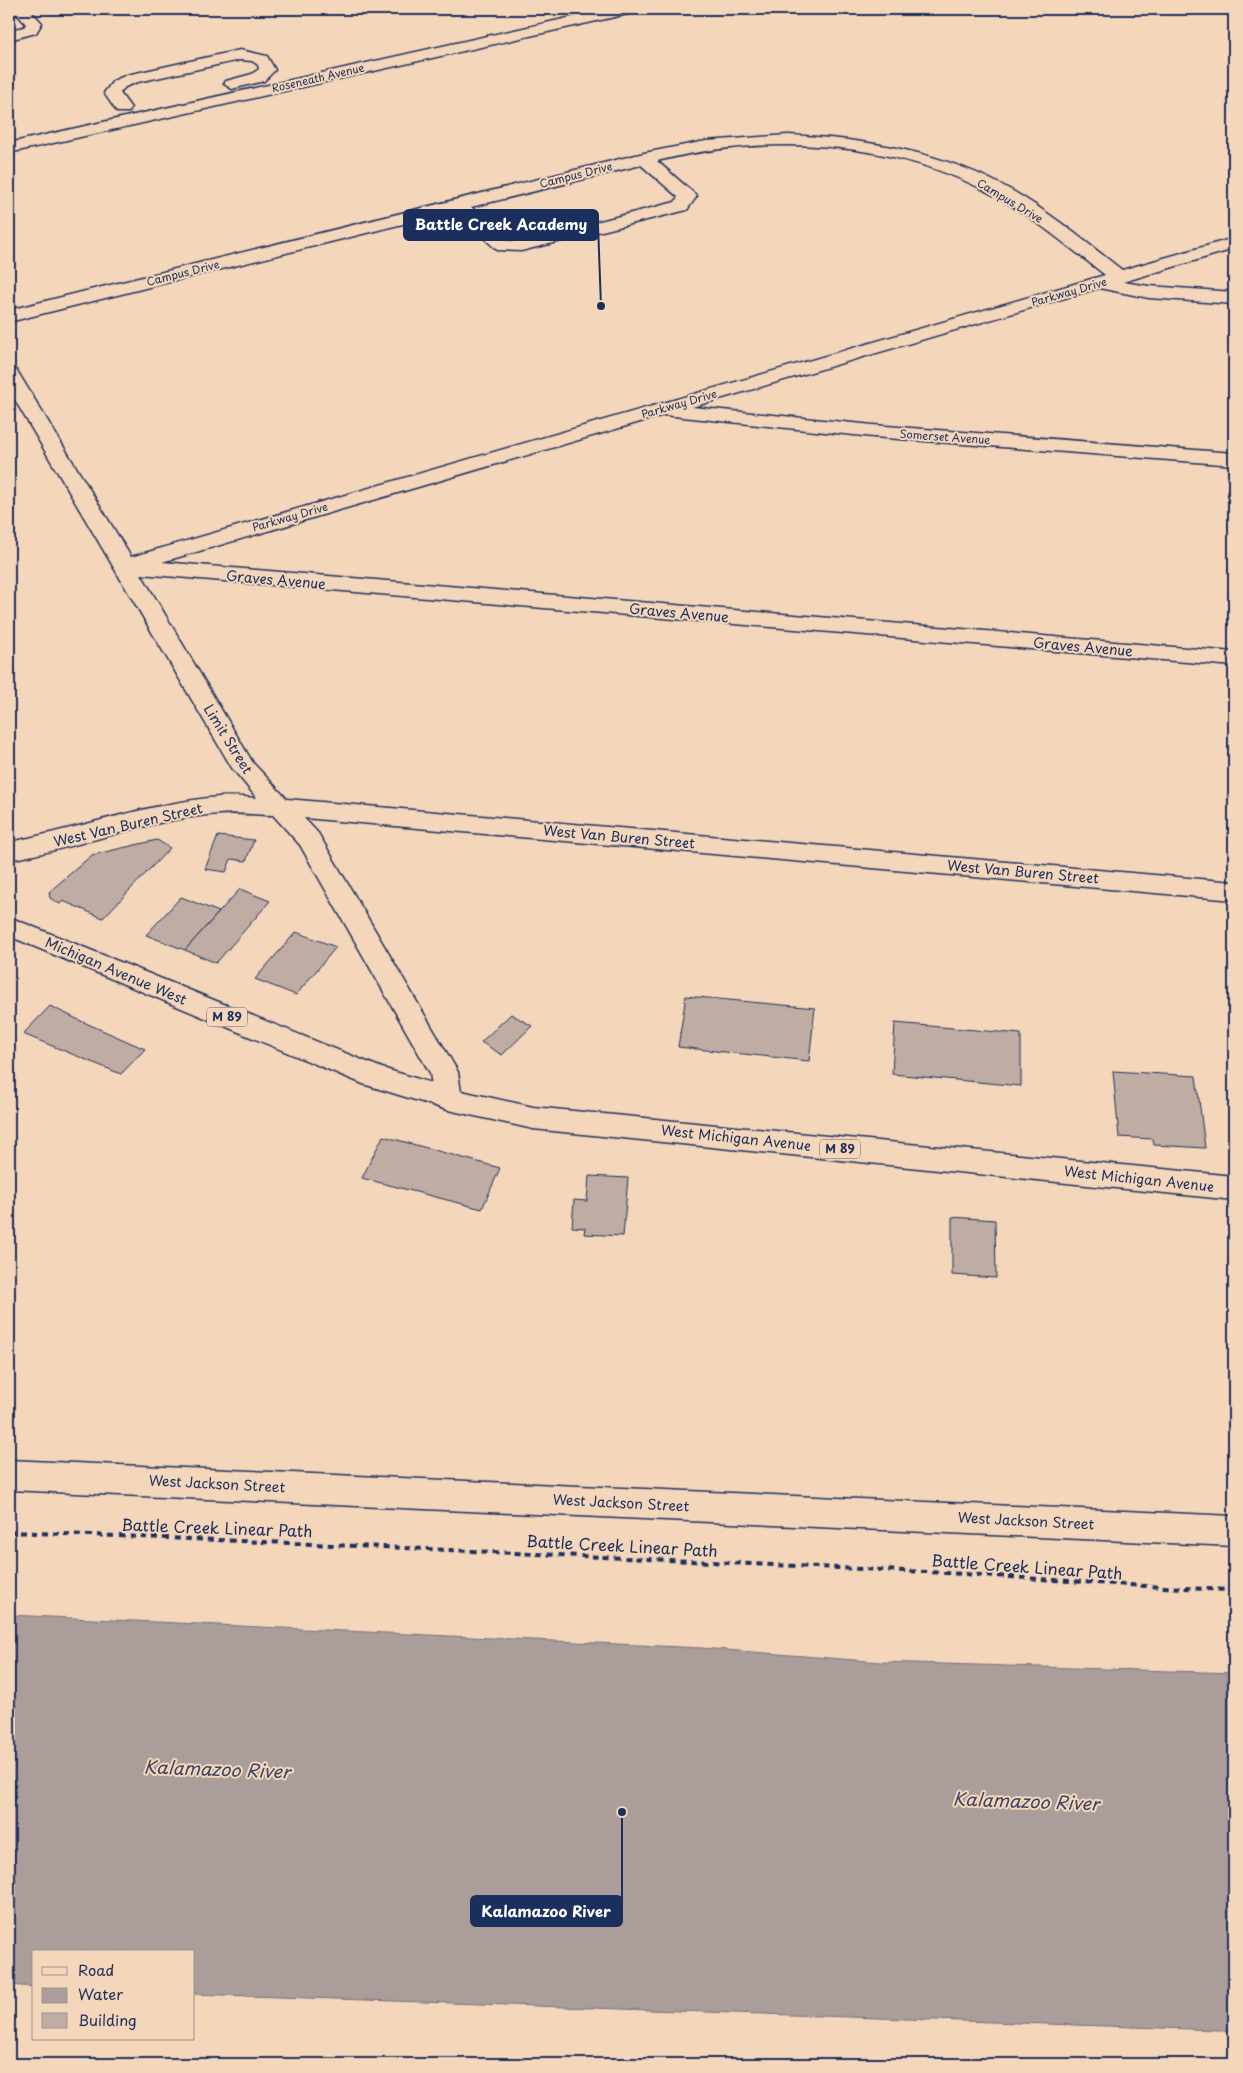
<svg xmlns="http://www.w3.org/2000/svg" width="1243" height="2073" font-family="'Playpen Sans',sans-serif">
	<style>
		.water { fill: #aa9d9a; stroke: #717182 }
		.building { fill: #bfada4; stroke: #1b2f5e }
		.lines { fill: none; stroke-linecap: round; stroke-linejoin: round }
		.minor-casing { stroke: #1b2f5e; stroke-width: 3 }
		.highway-casing { stroke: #1b2f5e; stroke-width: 3 }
		.path { stroke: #1b2f5e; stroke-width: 4; stroke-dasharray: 6 5; stroke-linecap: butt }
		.minor { fill: #f4d6ba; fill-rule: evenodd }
		.highway { fill: #f4d6ba; fill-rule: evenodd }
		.labels { text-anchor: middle; stroke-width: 4; stroke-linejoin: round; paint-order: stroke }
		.far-street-label { font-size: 11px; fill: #1b2f5e; stroke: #f4d6ba }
		.shield { fill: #f4d6ba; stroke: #5c617a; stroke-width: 1 }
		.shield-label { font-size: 12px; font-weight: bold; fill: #1b2f5e }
		.street-label { font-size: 14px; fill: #1b2f5e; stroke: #f4d6ba }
		.near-street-label { font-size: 16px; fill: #1b2f5e; stroke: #f4d6ba }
		.near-water-label { font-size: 18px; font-style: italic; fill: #38456a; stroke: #f4d6ba }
		.leader { fill: none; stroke: #1b2f5e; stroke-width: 2 }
		.callout-dot { fill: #1b2f5e; stroke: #f4d6ba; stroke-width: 2 }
		.callout { fill: #1b2f5e; stroke: #1b2f5e; stroke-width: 2 }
		.callout-label { font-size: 15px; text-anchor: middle; font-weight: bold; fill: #fff }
	</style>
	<rect width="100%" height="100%" fill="#f4d6ba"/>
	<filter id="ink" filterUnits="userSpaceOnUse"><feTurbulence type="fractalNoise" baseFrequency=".02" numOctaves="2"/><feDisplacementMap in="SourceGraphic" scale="10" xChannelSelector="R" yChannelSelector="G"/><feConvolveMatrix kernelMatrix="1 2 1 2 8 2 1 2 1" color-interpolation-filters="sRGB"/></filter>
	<g filter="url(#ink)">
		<path class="water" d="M 9,1615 L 701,1648 L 880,1662 L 1234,1673 L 1234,2033 L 1218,2030 L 194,1994 L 194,1952 L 34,1952 L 34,1987 L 9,1985 Z"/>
		<g class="building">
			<path d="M 218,836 L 254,840 L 246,861 L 231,859 L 226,872 L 205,869 Z"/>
			<path d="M 157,840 L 170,848 L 103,918 L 63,901 L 60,904 L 50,898 L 49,892 L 92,855 Z"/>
			<path d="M 240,889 L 270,901 L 216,963 L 185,950 Z"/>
			<path d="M 181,897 L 219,912 L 185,950 L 146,935 Z"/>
			<path d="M 296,932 L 336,947 L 296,995 L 255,979 Z"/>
			<path d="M 686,996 L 815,1008 L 809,1061 L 678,1047 Z"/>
			<path d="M 50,1006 L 81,1021 L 145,1049 L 121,1074 L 23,1034 Z"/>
			<path d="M 511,1014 L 532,1026 L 502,1055 L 481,1042 Z"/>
			<path d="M 895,1023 L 1021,1034 L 1021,1086 L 892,1074 Z"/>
			<path d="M 1113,1071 L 1196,1076 L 1205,1148 L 1154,1145 L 1153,1139 L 1119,1137 Z"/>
			<path d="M 383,1136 L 500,1168 L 482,1209 L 362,1178 Z"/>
			<path d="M 589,1176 L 628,1178 L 623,1236 L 584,1234 L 585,1228 L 572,1227 L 574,1200 L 587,1201 Z"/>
			<path d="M 952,1217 L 995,1220 L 996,1278 L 952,1275 Z"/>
		</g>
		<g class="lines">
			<defs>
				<g id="minor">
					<path d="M 12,9 L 29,9 L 42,23 L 36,33 L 9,40 L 9,30 L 24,27 L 26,24 Z"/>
					<path d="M 608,9 L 636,9 L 628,14 L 9,153 L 9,143 Z"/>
					<path d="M 240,50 L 267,56 L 275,70 L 264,81 L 232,89 L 224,84 L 226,81 L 252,74 L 259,69 L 258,65 L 252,61 L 240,60 L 138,82 L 125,87 L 120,93 L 131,108 L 129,112 L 117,112 L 104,93 L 113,81 L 127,75 Z"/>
					<path d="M 788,135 C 866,139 942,151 1011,190 C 1051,213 1086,242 1122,270 L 1234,238 L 1234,249 L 1123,282 L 1149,286 L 1234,292 L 1234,304 L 1149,298 L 1099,288 L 692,407 L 873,425 L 1234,453 L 1234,465 L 873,437 L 664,415 L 162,562 L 1234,652 L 1234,666 L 141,574 L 253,763 L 287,799 L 1234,882 L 1234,900 L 304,818 L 318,833 L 458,1072 L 462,1099 L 458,1107 L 448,1110 L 438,1107 L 434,1099 L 430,1073 L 300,845 L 273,815 C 255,815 237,812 219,814 C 148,819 79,848 9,860 L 9,842 C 79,829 148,803 219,797 C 231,796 245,797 257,798 L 232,768 L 9,390 L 9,368 L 16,370 L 19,374 L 131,557 L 1105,275 C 1070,248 1036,219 997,197 C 896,140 768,133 657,161 L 697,196 L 687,210 L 521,251 L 497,250 L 455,211 L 9,322 L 9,310 L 644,153 L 706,141 ZM 641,165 L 678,197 L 675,202 L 521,241 L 508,241 L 471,207 Z"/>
					<path d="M 9,1460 L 1234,1516 L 1234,1546 L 9,1490 Z"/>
				</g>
				<path id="highway" d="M 9,917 L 382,1068 L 448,1088 L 533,1107 L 1234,1176 L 1234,1200 L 533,1129 L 448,1110 L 363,1084 L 9,936 Z"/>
			</defs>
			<use href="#minor" class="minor-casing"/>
			<use href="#highway" class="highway-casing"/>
			<path class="path" d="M 9,1532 C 315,1543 621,1558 926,1572 C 1029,1577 1131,1587 1234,1590"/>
			<use href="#minor" class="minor"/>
			<use href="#highway" class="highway"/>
		</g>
	</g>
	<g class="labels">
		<g class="far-street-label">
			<text transform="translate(318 78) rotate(-13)" y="4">Roseneath Avenue</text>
			<text transform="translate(576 175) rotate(-14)" y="4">Campus Drive</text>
			<text transform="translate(1010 201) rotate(31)" y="4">Campus Drive</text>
			<text transform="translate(183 273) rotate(-14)" y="4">Campus Drive</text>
			<text transform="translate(1069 292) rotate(-16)" y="4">Parkway Drive</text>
			<text transform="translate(679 404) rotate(-16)" y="4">Parkway Drive</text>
			<text transform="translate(945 437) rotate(4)" y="4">Somerset Avenue</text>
			<text transform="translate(290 517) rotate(-16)" y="4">Parkway Drive</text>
		</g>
		<g class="shield">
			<rect x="207" y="1007.5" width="40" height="19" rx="4"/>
			<rect x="820" y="1139.5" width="40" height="19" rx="4"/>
		</g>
		<g class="shield-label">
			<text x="227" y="1021">M 89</text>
			<text x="840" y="1153">M 89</text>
		</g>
		<g class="street-label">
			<text transform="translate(276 580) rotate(5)" y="5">Graves Avenue</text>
			<text transform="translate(679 613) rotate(5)" y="5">Graves Avenue</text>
			<text transform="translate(1083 647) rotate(5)" y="5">Graves Avenue</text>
			<text transform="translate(228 739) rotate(58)" y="5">Limit Street</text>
			<text transform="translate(128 825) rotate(-13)" y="5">West Van Buren Street</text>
			<text transform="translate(619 837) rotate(5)" y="5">West Van Buren Street</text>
			<text transform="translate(1023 872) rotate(5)" y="5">West Van Buren Street</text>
			<text transform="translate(116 971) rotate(23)" y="5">Michigan Avenue West</text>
			<text transform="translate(736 1138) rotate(6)" y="5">West Michigan Avenue</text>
			<text transform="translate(1139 1179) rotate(6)" y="5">West Michigan Avenue</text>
			<text transform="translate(217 1484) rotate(3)" y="5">West Jackson Street</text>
			<text transform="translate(621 1503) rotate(3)" y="5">West Jackson Street</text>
			<text transform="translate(1026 1521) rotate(3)" y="5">West Jackson Street</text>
		</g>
		<g class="near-street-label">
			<text transform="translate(217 1528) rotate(2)" y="6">Battle Creek Linear Path</text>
			<text transform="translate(622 1546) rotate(3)" y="6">Battle Creek Linear Path</text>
			<text transform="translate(1027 1567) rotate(4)" y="6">Battle Creek Linear Path</text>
		</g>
		<g class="near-water-label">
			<text transform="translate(217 1770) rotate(2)" y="6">Kalamazoo River</text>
			<text transform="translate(1026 1802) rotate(2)" y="6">Kalamazoo River</text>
		</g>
	</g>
	<path class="leader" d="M601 306L598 225M622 1812L622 1911"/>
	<g class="callout-dot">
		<circle cx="601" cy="306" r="5"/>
		<circle cx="622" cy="1812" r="5"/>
	</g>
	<g class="callout">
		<rect x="404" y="210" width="194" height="30" rx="5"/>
		<rect x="471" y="1896" width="151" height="30" rx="5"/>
	</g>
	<g class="callout-label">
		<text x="501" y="230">Battle Creek Academy</text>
		<text x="546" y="1917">Kalamazoo River</text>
	</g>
	<rect width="1243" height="2073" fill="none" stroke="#f4d6ba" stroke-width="30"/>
	<rect x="15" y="15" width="1213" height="2043" fill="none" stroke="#1b2f5e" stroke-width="2" filter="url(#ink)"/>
	<rect x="32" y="1950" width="162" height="90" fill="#f4d6ba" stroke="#9d9395"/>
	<rect x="42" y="1967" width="25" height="8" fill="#f4d6ba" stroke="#9d9395"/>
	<text x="78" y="1976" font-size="15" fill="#1b2f5e">Road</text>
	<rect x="42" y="1988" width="25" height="15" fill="#aa9d9a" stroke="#9d9395"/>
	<text x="78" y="2000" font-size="15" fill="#1b2f5e">Water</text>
	<rect x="42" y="2013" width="25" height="15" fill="#bfada4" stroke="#9d9395"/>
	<text x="78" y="2026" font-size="15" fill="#1b2f5e">Building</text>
</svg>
